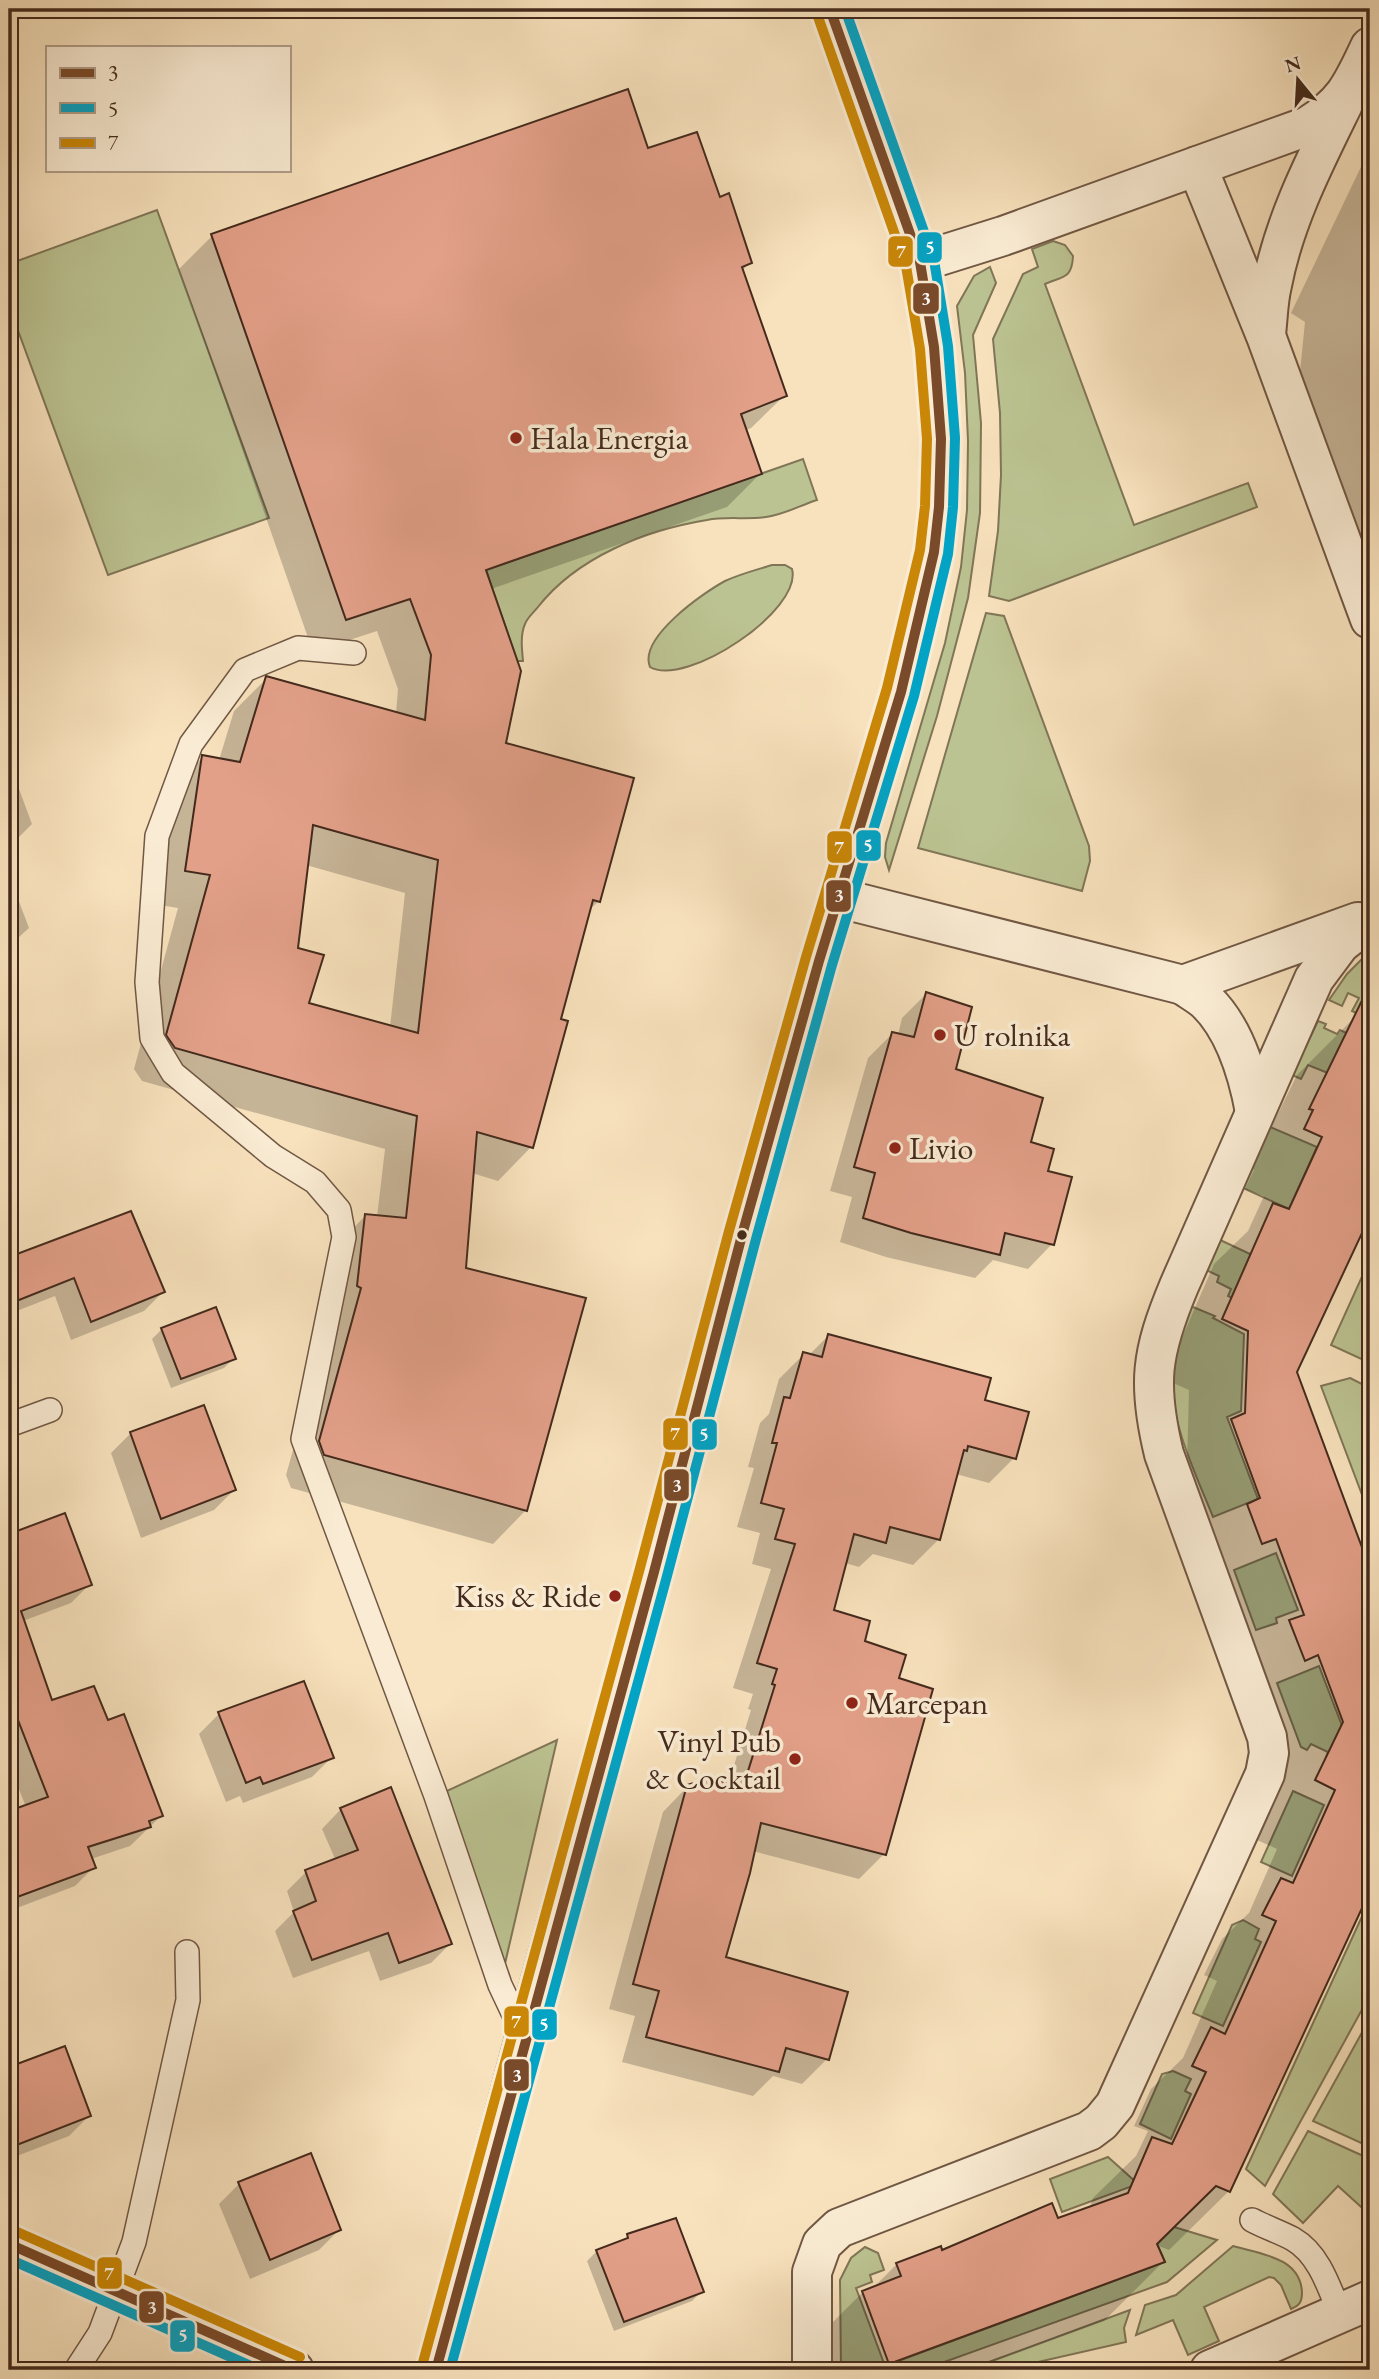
<svg xmlns="http://www.w3.org/2000/svg" width="1379" height="2379" font-family="'EB Garamond',serif">
	<style>
		.green { fill: #bcc392; stroke: #807657; stroke-width: 2 }
		.shadow { fill: #0003; fill-rule: evenodd }
		.building { fill: #e3a089; stroke: #442a1c; stroke-width: 2; fill-rule: evenodd }
		.lines { fill: none; stroke-linecap: round; stroke-linejoin: round }
		.service-casing { stroke: #715844; stroke-width: 26 }
		.minor-casing { stroke: #715844; stroke-width: 42 }
		.tertiary-casing { stroke: #715844; stroke-width: 42 }
		.service { stroke: #faecd4; stroke-width: 23 }
		.minor { stroke: #faecd4; stroke-width: 38 }
		.tertiary { stroke: #faecd4; stroke-width: 38 }
		.bus-1-casing { stroke: #faecd4; stroke-width: 16 }
		.bus-2-casing { stroke: #faecd4; stroke-width: 16 }
		.bus-3-casing { stroke: #faecd4; stroke-width: 16 }
		.bus-1 { stroke: #7a4b2a; stroke-width: 10 }
		.bus-2 { stroke: #03a3c5; stroke-width: 10 }
		.bus-3 { stroke: #ca8707; stroke-width: 10 }
		.poi-dot { fill: #8f2418; stroke: #faecd4; stroke-width: 2.5 }
		.bus-dot { fill: #442a1c; stroke: #faecd4; stroke-width: 2.5 }
		.labels { text-anchor: middle; stroke-width: 7; stroke-linejoin: round; paint-order: stroke }
		.poi-label { font-size: 32px; fill: #442a1c; stroke: #faecd4; text-anchor: start }
		.line-badge { stroke: #faecd4; stroke-width: 2.5 }
		.badge-label { font-size: 19px; text-anchor: middle; font-weight: bold; fill: #fff }
	</style>
	<rect width="100%" height="100%" fill="#f8e2bd"/>
	<filter id="stains"><feTurbulence type="fractalNoise" baseFrequency=".00286" numOctaves="4"/><feColorMatrix values="0 0 0 0 .2 0 0 0 0 .09 0 0 0 0 .02 0 0 0 .5 -.17"/></filter>
	<radialGradient id="worn" r=".72"><stop offset=".6" stop-color="#630" stop-opacity="0"/><stop offset="1" stop-color="#630" stop-opacity=".3"/></radialGradient>
	<g class="green">
		<path d="M 157,210 L 269,518 L 108,575 L 9,306 L 9,264 Z"/>
		<path d="M 1053,241 L 1065,245 L 1073,256 C 1072,279 1063,276 1045,284 L 1134,525 L 1248,483 L 1257,507 L 1009,601 L 989,596 L 998,531 L 1001,475 L 1000,413 L 993,339 L 1023,274 L 1038,267 L 1032,249 Z"/>
		<path d="M 990,267 L 996,283 L 973,335 L 981,423 L 980,513 L 968,598 L 937,716 L 889,870 L 885,857 L 886,843 L 945,643 L 961,567 L 967,510 L 968,441 L 965,373 L 957,306 L 974,276 Z"/>
		<path d="M 803,459 L 817,500 C 801,505 783,515 766,517 C 746,520 727,516 707,520 C 646,530 577,557 538,607 C 534,612 527,618 525,624 C 520,635 522,650 523,661 L 517,661 L 486,570 Z"/>
		<path d="M 772,565 L 785,565 L 792,569 C 803,610 686,688 650,667 C 638,638 703,593 725,581 C 740,574 756,570 772,565 Z"/>
		<path d="M 986,613 L 1004,616 L 1089,846 L 1090,861 L 1082,891 L 918,848 Z"/>
		<path d="M 1370,951 L 1370,1019 L 1352,1011 L 1359,998 L 1348,993 L 1342,1006 L 1329,1000 L 1347,974 Z"/>
		<path d="M 1318,1021 L 1326,1024 L 1324,1028 L 1337,1034 L 1340,1030 L 1366,1042 L 1328,1073 L 1308,1065 L 1301,1079 L 1292,1075 Z"/>
		<path d="M 1270,1127 L 1317,1147 L 1289,1209 L 1243,1188 Z"/>
		<path d="M 1218,1239 L 1265,1261 L 1245,1304 L 1228,1296 L 1231,1289 L 1217,1282 L 1219,1276 L 1204,1269 Z"/>
		<path d="M 1370,1259 L 1370,1363 L 1331,1345 Z"/>
		<path d="M 1188,1305 L 1215,1316 L 1213,1318 L 1244,1334 L 1241,1411 L 1227,1417 L 1258,1499 L 1213,1517 C 1196,1475 1169,1419 1171,1373 C 1172,1352 1183,1325 1188,1305 Z"/>
		<path d="M 1350,1378 L 1370,1388 L 1370,1516 L 1321,1386 Z"/>
		<path d="M 1276,1553 L 1298,1610 L 1276,1618 L 1277,1623 L 1256,1630 L 1234,1570 Z"/>
		<path d="M 1319,1666 L 1344,1731 L 1326,1758 L 1328,1752 L 1311,1744 L 1307,1750 L 1301,1747 L 1277,1683 Z"/>
		<path d="M 557,1740 L 500,1985 L 436,1796 Z"/>
		<path d="M 1293,1791 L 1324,1805 L 1292,1876 L 1261,1862 Z"/>
		<path d="M 1370,1899 L 1370,1995 L 1265,2186 L 1246,2169 Z"/>
		<path d="M 1243,1920 L 1259,1929 L 1255,1939 L 1261,1942 L 1223,2026 L 1193,2013 L 1232,1925 Z"/>
		<path d="M 1370,2018 L 1370,2147 L 1313,2121 Z"/>
		<path d="M 1173,2071 L 1191,2079 L 1185,2091 L 1191,2094 L 1171,2139 L 1140,2124 L 1162,2074 Z"/>
		<path d="M 1308,2131 L 1370,2159 L 1370,2215 L 1338,2186 L 1303,2223 L 1273,2194 Z"/>
		<path d="M 1108,2157 L 1138,2184 L 1062,2212 L 1050,2179 Z"/>
		<path d="M 1174,2227 L 1217,2240 L 1167,2282 L 922,2370 L 841,2370 L 840,2280 L 851,2258 L 865,2247 L 878,2253 L 884,2270 L 870,2275 L 872,2282 L 856,2288 L 885,2366 L 1165,2262 L 1157,2244 Z"/>
		<path d="M 1233,2246 C 1260,2254 1300,2257 1302,2292 C 1302,2302 1300,2305 1291,2309 L 1281,2285 L 1274,2278 L 1269,2277 L 1204,2307 L 1219,2341 L 1188,2355 L 1173,2320 L 1136,2335 L 1145,2305 L 1176,2295 Z"/>
		<path d="M 1130,2310 L 1124,2328 L 1126,2342 L 1003,2370 L 967,2370 Z"/>
	</g>
	<g class="shadow">
		<path d="M 1370,148 L 1370,627 L 1297,402 L 1305,322 L 1291,313 Z"/>
		<path d="M 647,151 L 719,199 L 750,262 L 742,271 L 785,395 L 751,428 L 745,431 L 760,474 L 727,507 L 491,589 L 504,744 L 599,901 L 588,911 L 559,1020 L 531,1147 L 498,1181 L 472,1173 L 464,1270 L 526,1510 L 493,1544 L 291,1488 L 286,1475 L 329,1322 L 333,1249 L 366,1215 L 377,1217 L 385,1149 L 142,1081 L 134,1069 L 178,908 L 153,904 L 169,790 L 203,757 L 219,760 L 234,711 L 267,678 L 396,714 L 398,689 L 377,631 L 313,652 L 179,269 L 212,236 ZM 306,865 L 405,893 L 390,1027 L 307,1005 L 296,949 Z"/>
		<path d="M 9,762 L 32,824 L 15,841 L 9,844 Z"/>
		<path d="M 9,875 L 29,928 L 9,946 Z"/>
		<path d="M 926,994 L 953,1071 L 1028,1143 L 1046,1172 L 1052,1244 L 1028,1269 L 993,1260 L 975,1278 L 886,1257 L 840,1242 L 852,1197 L 830,1191 L 868,1058 L 892,1034 L 898,1035 L 902,1018 Z"/>
		<path d="M 1357,1015 L 1370,1021 L 1370,1212 L 1296,1372 L 1370,1574 L 1370,1887 L 1229,2191 L 1169,2250 L 1156,2245 L 1163,2262 L 1104,2321 L 971,2370 L 810,2370 L 803,2352 L 863,2292 L 872,2289 L 897,2264 L 1057,2220 L 1089,2209 L 1093,2198 L 1136,2156 L 1148,2131 L 1134,2126 L 1151,2089 L 1183,2058 L 1217,1981 L 1204,1975 L 1222,1939 L 1249,1913 L 1277,1849 L 1257,1840 L 1284,1783 L 1259,1713 L 1187,1466 L 1189,1390 L 1164,1379 L 1214,1264 L 1248,1231 L 1264,1196 L 1245,1189 L 1254,1170 L 1251,1168 L 1297,1075 Z"/>
		<path d="M 130,1213 L 163,1292 L 144,1311 L 71,1340 L 55,1296 L 9,1314 L 9,1259 Z"/>
		<path d="M 162,1329 L 234,1358 L 224,1368 L 171,1388 L 152,1339 Z"/>
		<path d="M 828,1336 L 983,1401 L 1014,1458 L 989,1483 L 956,1474 L 938,1540 L 913,1565 L 873,1554 L 859,1567 L 845,1563 L 832,1611 L 896,1679 L 884,1854 L 859,1879 L 753,1851 L 724,1959 L 827,2059 L 802,2084 L 773,2076 L 753,2096 L 622,2062 L 635,2016 L 609,2009 L 663,1812 L 688,1786 L 728,1785 L 751,1710 L 748,1709 L 753,1694 L 733,1688 L 771,1569 L 752,1564 L 760,1533 L 737,1527 L 754,1468 L 748,1467 L 760,1423 L 769,1414 L 779,1379 L 804,1354 L 809,1355 Z"/>
		<path d="M 131,1433 L 234,1490 L 214,1510 L 141,1538 L 111,1453 Z"/>
		<path d="M 64,1515 L 90,1584 L 71,1603 L 23,1621 L 51,1702 L 107,1722 L 161,1816 L 130,1846 L 91,1859 L 94,1867 L 75,1886 L 9,1911 L 9,1813 L 26,1807 L 9,1764 L 9,1536 Z"/>
		<path d="M 219,1714 L 332,1757 L 312,1777 L 243,1803 L 240,1796 L 226,1802 L 199,1734 Z"/>
		<path d="M 341,1809 L 450,1944 L 431,1963 L 380,1981 L 369,1951 L 293,1978 L 275,1931 L 294,1912 L 287,1891 L 306,1872 L 336,1861 L 322,1829 Z"/>
		<path d="M 64,2048 L 89,2116 L 69,2136 L 9,2159 L 9,2069 Z"/>
		<path d="M 239,2184 L 339,2230 L 319,2250 L 250,2279 L 219,2204 Z"/>
		<path d="M 628,2236 L 702,2291 L 692,2301 L 614,2331 L 587,2261 L 597,2251 L 622,2242 Z"/>
	</g>
	<g class="building">
		<path d="M 628,89 L 648,148 L 697,132 L 720,197 L 729,193 L 752,263 L 742,267 L 787,396 L 741,414 L 762,474 L 486,570 L 521,671 L 506,743 L 634,778 L 600,902 L 593,900 L 561,1019 L 568,1021 L 533,1148 L 477,1132 L 466,1268 L 586,1298 L 527,1511 L 324,1455 L 319,1441 L 361,1288 L 357,1286 L 365,1214 L 406,1218 L 417,1116 L 175,1048 L 166,1035 L 210,875 L 185,871 L 202,755 L 240,762 L 266,676 L 425,720 L 431,655 L 410,599 L 346,620 L 211,234 ZM 313,825 L 438,860 L 418,1033 L 309,1003 L 324,955 L 298,948 Z"/>
		<path d="M 1370,984 L 1370,1216 L 1297,1372 L 1370,1569 L 1370,1891 L 1230,2192 L 1216,2186 L 1157,2244 L 1165,2262 L 889,2364 L 862,2291 L 901,2276 L 896,2263 L 941,2246 L 942,2250 L 1052,2203 L 1058,2218 L 1128,2193 L 1152,2137 L 1172,2144 L 1206,2072 L 1192,2066 L 1211,2027 L 1225,2034 L 1276,1921 L 1262,1915 L 1281,1878 L 1293,1883 L 1335,1790 L 1315,1780 L 1343,1722 L 1318,1655 L 1305,1661 L 1289,1620 L 1304,1615 L 1276,1539 L 1262,1544 L 1247,1504 L 1260,1498 L 1231,1419 L 1245,1413 L 1248,1331 L 1222,1319 L 1273,1203 L 1289,1209 L 1322,1137 L 1304,1129 L 1313,1110 L 1309,1109 Z"/>
		<path d="M 926,992 L 972,1007 L 956,1069 L 1043,1098 L 1031,1142 L 1054,1149 L 1048,1171 L 1072,1177 L 1054,1245 L 1005,1233 L 1000,1255 L 911,1233 L 863,1218 L 875,1173 L 854,1167 L 892,1032 L 914,1037 Z"/>
		<path d="M 131,1211 L 165,1292 L 91,1322 L 74,1278 L 9,1304 L 9,1257 Z"/>
		<path d="M 216,1307 L 236,1359 L 181,1379 L 161,1328 Z"/>
		<path d="M 828,1334 L 991,1378 L 985,1400 L 1029,1412 L 1016,1459 L 968,1446 L 967,1451 L 964,1450 L 940,1540 L 890,1527 L 886,1543 L 854,1534 L 834,1610 L 870,1621 L 865,1641 L 906,1655 L 899,1678 L 933,1689 L 886,1855 L 761,1823 L 750,1873 L 726,1957 L 848,1992 L 829,2060 L 786,2048 L 779,2072 L 646,2037 L 659,1991 L 633,1984 L 687,1785 L 710,1778 L 743,1787 L 775,1685 L 772,1684 L 777,1669 L 757,1663 L 795,1544 L 775,1539 L 784,1509 L 761,1503 L 777,1443 L 772,1443 L 784,1397 L 790,1398 L 803,1352 L 822,1357 Z"/>
		<path d="M 204,1405 L 236,1490 L 161,1519 L 130,1432 Z"/>
		<path d="M 65,1513 L 92,1585 L 21,1611 L 52,1700 L 94,1686 L 108,1720 L 124,1714 L 163,1816 L 149,1821 L 151,1827 L 88,1847 L 96,1868 L 9,1900 L 9,1811 L 48,1797 L 9,1697 L 9,1534 Z"/>
		<path d="M 304,1681 L 334,1758 L 263,1784 L 260,1777 L 246,1783 L 218,1712 Z"/>
		<path d="M 391,1787 L 452,1944 L 399,1963 L 388,1933 L 312,1960 L 293,1911 L 316,1901 L 305,1870 L 358,1850 L 340,1808 Z"/>
		<path d="M 65,2046 L 91,2116 L 9,2148 L 9,2067 Z"/>
		<path d="M 311,2153 L 341,2230 L 270,2260 L 238,2182 Z"/>
		<path d="M 676,2218 L 704,2292 L 624,2322 L 596,2250 L 628,2238 L 627,2234 Z"/>
	</g>
	<g class="lines">
		<defs>
			<g id="service">
				<path d="M 354,653 L 298,648 L 245,670 L 191,744 L 157,836 L 147,982 L 152,1038 L 173,1073 L 273,1156 L 315,1182 L 339,1210 L 344,1237 L 303,1439 L 436,1796 L 500,1985 L 525,2038"/>
				<path d="M 9,1425 L 50,1410"/>
				<path d="M 1252,2220 C 1265,2227 1280,2232 1293,2239 C 1319,2254 1329,2287 1340,2314"/>
				<path d="M 76,2370 L 100,2333 L 134,2242 L 188,2000 L 187,1952"/>
			</g>
			<g id="minor">
				<path d="M 1197,166 L 1266,336 L 1370,619"/>
				<path d="M 920,262 L 1003,236 L 1308,126 C 1345,103 1352,85 1370,47"/>
				<path d="M 1266,334 C 1268,318 1268,301 1272,285 C 1284,221 1315,161 1343,104"/>
				<path d="M 839,898 L 1183,985 L 1358,922"/>
				<path d="M 1183,985 C 1190,990 1199,995 1206,1001 C 1235,1029 1248,1074 1255,1112"/>
				<path d="M 436,2370 L 525,2038 L 654,1572 L 742,1235 L 819,961 L 901,692 L 934,552 L 939,507 L 941,439 L 934,347 L 920,262 L 830,9"/>
				<path d="M 812,2370 L 812,2272 L 822,2244 L 839,2228 L 1089,2131 L 1101,2122 L 1115,2105 L 1265,1774 L 1269,1753 L 1267,1737 L 1164,1454 C 1147,1384 1151,1353 1179,1286 L 1314,979 L 1340,944 L 1370,920"/>
				<path d="M 1210,2370 L 1370,2300"/>
			</g>
			<path id="tertiary" d="M 9,2244 L 294,2370"/>
		</defs>
		<use href="#service" class="service-casing"/>
		<use href="#minor" class="minor-casing"/>
		<use href="#tertiary" class="tertiary-casing"/>
		<use href="#service" class="service"/>
		<use href="#minor" class="minor"/>
		<use href="#tertiary" class="tertiary"/>
		<defs>
			<g id="bus-1">
				<path d="M 9,2244 L 294,2370"/>
				<path d="M 436,2370 L 654,1572 L 742,1235 L 819,961 L 901,692 L 934,552 L 939,507 L 941,439 L 934,347 L 920,262 L 830,9"/>
			</g>
			<g id="bus-2">
				<path d="M 9,2259 L 260,2370"/>
				<path d="M 450,2370 L 667,1576 L 756,1239 L 832,965 L 914,696 L 948,554 L 953,507 L 955,438 L 948,346 L 934,260 L 845,9"/>
			</g>
			<g id="bus-3">
				<path d="M 15,2231 L 300,2357"/>
				<path d="M 422,2366 L 640,1568 L 729,1231 L 806,957 L 887,688 L 920,550 L 925,506 L 927,439 L 920,349 L 906,266 L 817,14"/>
			</g>
		</defs>
		<use href="#bus-1" class="bus-1-casing"/>
		<use href="#bus-2" class="bus-2-casing"/>
		<use href="#bus-3" class="bus-3-casing"/>
		<use href="#bus-1" class="bus-1"/>
		<use href="#bus-2" class="bus-2"/>
		<use href="#bus-3" class="bus-3"/>
	</g>
	<g class="poi-dot">
		<circle cx="516" cy="438" r="7"/>
		<circle cx="940" cy="1035" r="7"/>
		<circle cx="895" cy="1148" r="7"/>
		<circle cx="615" cy="1596" r="7"/>
		<circle cx="852" cy="1703" r="7"/>
		<circle cx="795" cy="1759" r="7"/>
	</g>
	<circle class="bus-dot" cx="742" cy="1235" r="6"/>
	<g class="labels">
		<g class="poi-label">
			<text x="530" y="449">Hala Energia</text>
			<text x="954" y="1046">U rolnika</text>
			<text x="909" y="1159">Livio</text>
			<text x="601" y="1607" text-anchor="end">Kiss &amp; Ride</text>
			<text x="866" y="1714">Marcepan</text>
			<text x="781" y="1752" text-anchor="end">Vinyl Pub<tspan x="781" dy="37">&amp; Cocktail</tspan></text>
		</g>
	</g>
	<g class="line-badge">
		<rect x="916" y="231" width="27" height="33" rx="7" fill="#03a3c5"/>
		<rect x="887" y="235" width="27" height="33" rx="7" fill="#ca8707"/>
		<rect x="912" y="282" width="28" height="33" rx="7" fill="#7a4b2a"/>
		<rect x="855" y="829" width="27" height="33" rx="7" fill="#03a3c5"/>
		<rect x="826" y="830" width="27" height="34" rx="7" fill="#ca8707"/>
		<rect x="825" y="879" width="27" height="34" rx="7" fill="#7a4b2a"/>
		<rect x="662" y="1417" width="27" height="34" rx="7" fill="#ca8707"/>
		<rect x="691" y="1418" width="27" height="33" rx="7" fill="#03a3c5"/>
		<rect x="663" y="1468" width="27" height="34" rx="7" fill="#7a4b2a"/>
		<rect x="503" y="2005" width="27" height="33" rx="7" fill="#ca8707"/>
		<rect x="531" y="2008" width="27" height="33" rx="7" fill="#03a3c5"/>
		<rect x="503" y="2058" width="27" height="34" rx="7" fill="#7a4b2a"/>
		<rect x="96" y="2256" width="27" height="34" rx="7" fill="#ca8707"/>
		<rect x="138" y="2290" width="27" height="34" rx="7" fill="#7a4b2a"/>
		<rect x="169" y="2319" width="27" height="34" rx="7" fill="#03a3c5"/>
	</g>
	<g class="badge-label">
		<text x="930" y="254">5</text>
		<text x="901" y="258">7</text>
		<text x="926" y="305">3</text>
		<text x="868" y="852">5</text>
		<text x="839" y="854">7</text>
		<text x="839" y="902">3</text>
		<text x="675" y="1440">7</text>
		<text x="704" y="1441">5</text>
		<text x="677" y="1492">3</text>
		<text x="516" y="2028">7</text>
		<text x="544" y="2031">5</text>
		<text x="517" y="2082">3</text>
		<text x="109" y="2280">7</text>
		<text x="152" y="2314">3</text>
		<text x="183" y="2342">5</text>
	</g>
	<rect width="1379" height="2379" fill="none" stroke="#f8e2bd" stroke-width="35"/>
	<rect x="10" y="10" width="1358" height="2358" fill="none" stroke="#442a1c" stroke-width="3.5"/>
	<rect x="18" y="18" width="1344" height="2344" fill="none" stroke="#442a1c" stroke-width="2"/>
	<rect x="46" y="46" width="245" height="126" fill="#faecd4" stroke="#b19e8a" stroke-width="2"/>
	<rect x="60" y="68" width="35" height="10" fill="#7a4b2a" stroke="#b19e8a" stroke-width="2"/>
	<text x="108" y="80" font-size="21" fill="#442a1c">3</text>
	<rect x="60" y="103" width="35" height="10" fill="#03a3c5" stroke="#b19e8a" stroke-width="2"/>
	<text x="108" y="116" font-size="21" fill="#442a1c">5</text>
	<rect x="60" y="138" width="35" height="10" fill="#ca8707" stroke="#b19e8a" stroke-width="2"/>
	<text x="108" y="150" font-size="21" fill="#442a1c">7</text>
	<g transform="translate(1298 80) rotate(342)" stroke="#faecd4" stroke-width="5" paint-order="stroke">
	<path d="M0-5L12 26L0 18L-12 26Z" fill="#442a1c"/>
	<text y="-10" font-size="19" font-weight="bold" text-anchor="middle" fill="#442a1c">N</text>
	</g>
	<rect width="100%" height="100%" filter="url(#stains)"/>
	<rect width="100%" height="100%" fill="url(#worn)"/>
</svg>
